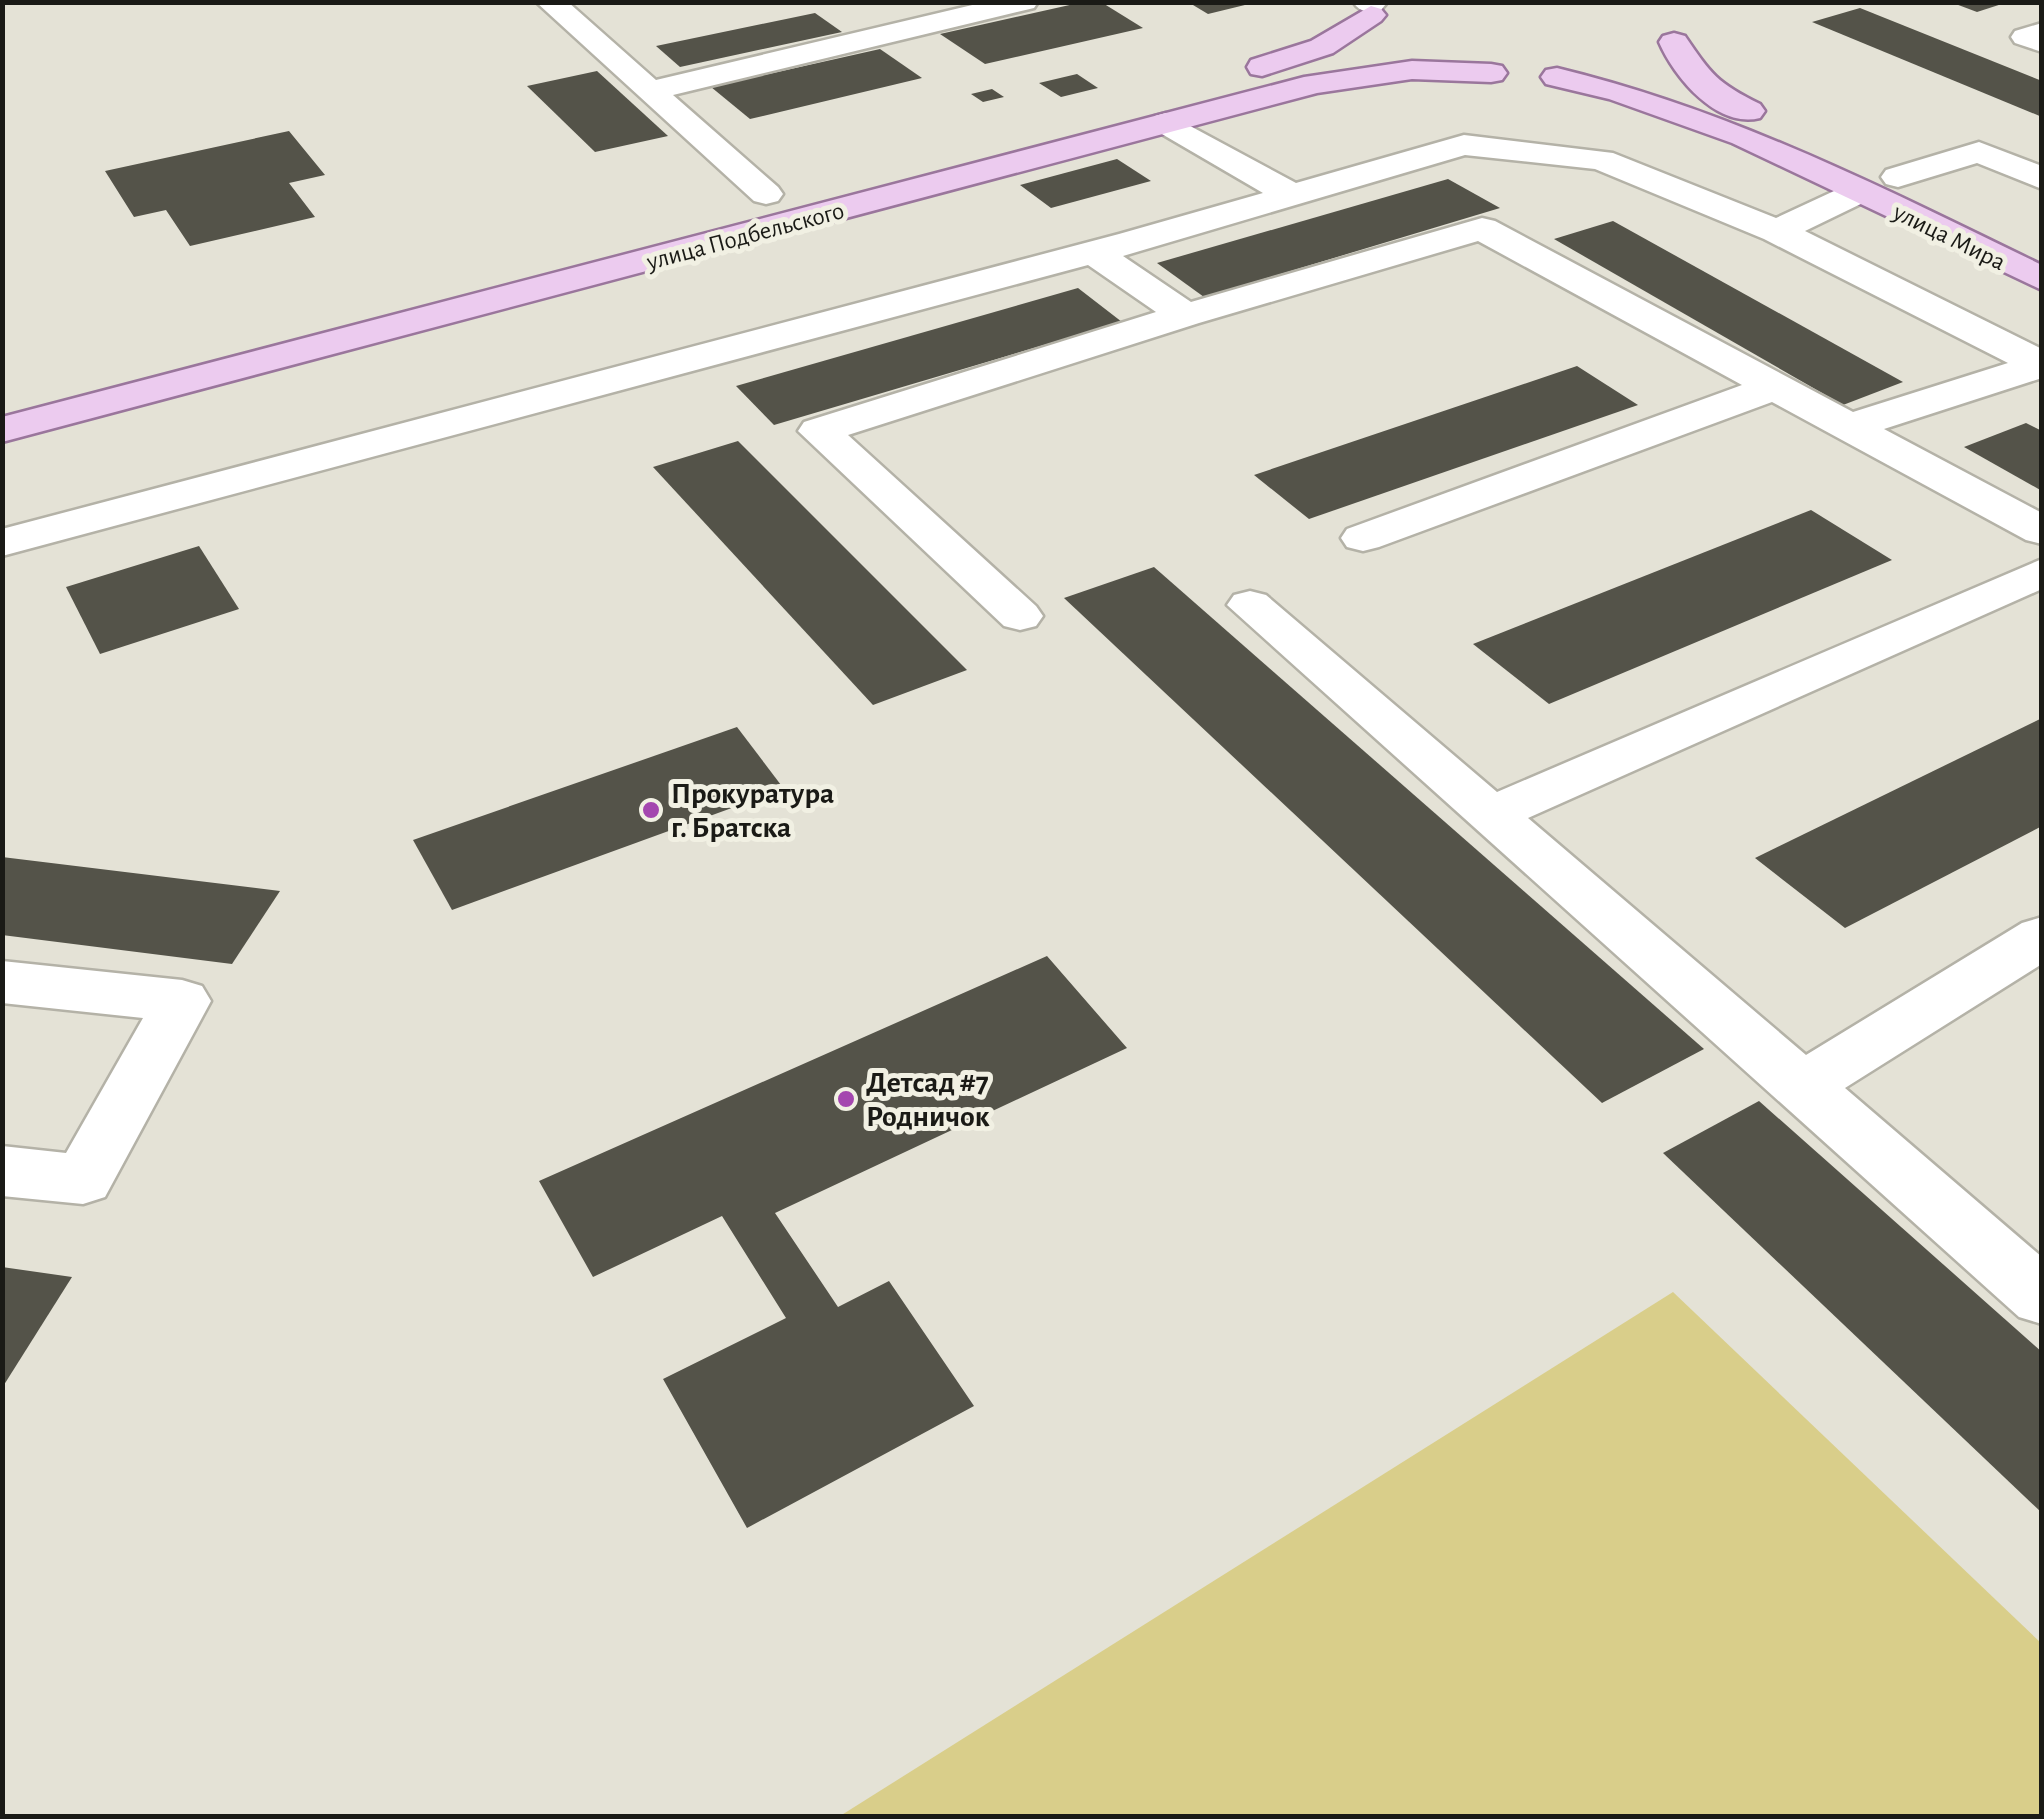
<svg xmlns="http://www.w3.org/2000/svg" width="2044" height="1819" font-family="'Alegreya Sans',sans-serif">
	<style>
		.green { fill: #d9ce8a }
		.building { fill: #545349 }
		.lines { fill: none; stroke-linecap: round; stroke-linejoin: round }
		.minor-casing { stroke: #b4b2a7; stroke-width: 5 }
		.major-casing { stroke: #9a769c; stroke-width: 5 }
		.minor { fill: #fff; fill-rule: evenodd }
		.major { fill: #eccbef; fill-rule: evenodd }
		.poi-dot { fill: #a446af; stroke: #f1f0e3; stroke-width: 4 }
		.labels { text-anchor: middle; stroke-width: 10; stroke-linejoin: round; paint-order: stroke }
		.far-street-label { font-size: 25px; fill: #1a1a16; stroke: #f1f0e3 }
		.poi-label { font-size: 30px; font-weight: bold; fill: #1a1a16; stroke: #f1f0e3; text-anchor: start }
	</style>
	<rect width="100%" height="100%" fill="#e4e2d6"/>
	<path class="green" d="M 1673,1292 L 2041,1643 L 2041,1816 L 840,1816 Z"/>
	<g class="building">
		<path d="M 1083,2 L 1101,2 L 1143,28 L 985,64 L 940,34 Z"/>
		<path d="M 1188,2 L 1249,2 L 1249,4 L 1208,14 Z"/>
		<path d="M 2008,2 L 1977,12 L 1953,3 L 1953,2 Z"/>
		<path d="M 1860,8 L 2042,81 L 2042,117 L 1812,22 Z"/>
		<path d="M 815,13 L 842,32 L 680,67 L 656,46 Z"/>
		<path d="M 880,49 L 922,78 L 750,119 L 711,87 Z"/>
		<path d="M 597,71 L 668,136 L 595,152 L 527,86 Z"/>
		<path d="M 1077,74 L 1098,88 L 1061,97 L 1039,83 Z"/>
		<path d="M 992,89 L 1004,97 L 983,102 L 971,94 Z"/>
		<path d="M 289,131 L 325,175 L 289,183 L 315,217 L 190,246 L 166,210 L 134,217 L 105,171 Z"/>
		<path d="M 1117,159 L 1151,181 L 1051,208 L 1020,185 Z"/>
		<path d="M 1448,179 L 1500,208 L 1204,297 L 1157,263 Z"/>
		<path d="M 1613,221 L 1903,382 L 1843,405 L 1554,239 Z"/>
		<path d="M 1078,288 L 1122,322 L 774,425 L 736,386 Z"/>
		<path d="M 1577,366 L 1638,405 L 1309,519 L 1254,475 Z"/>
		<path d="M 2026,423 L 2042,431 L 2042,491 L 1964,447 Z"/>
		<path d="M 738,441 L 967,670 L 873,705 L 653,467 Z"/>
		<path d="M 1811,510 L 1892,560 L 1549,704 L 1473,644 Z"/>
		<path d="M 199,546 L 239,609 L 100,654 L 66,587 Z"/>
		<path d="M 1154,567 L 1704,1049 L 1602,1103 L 1064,598 Z"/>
		<path d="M 2042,718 L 2042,826 L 1845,928 L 1755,858 Z"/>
		<path d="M 737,727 L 784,789 L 452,910 L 413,840 Z"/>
		<path d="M 2,857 L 280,891 L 232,964 L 2,935 Z"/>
		<path d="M 1047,956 L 1127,1048 L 775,1213 L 838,1307 L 889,1281 L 974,1406 L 747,1528 L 663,1379 L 786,1318 L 722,1216 L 593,1277 L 539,1181 Z"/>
		<path d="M 1759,1101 L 2042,1352 L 2042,1513 L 1663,1153 Z"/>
		<path d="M 2,1267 L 72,1277 L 2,1388 Z"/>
	</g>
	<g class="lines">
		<defs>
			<g id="minor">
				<path d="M 536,2 L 568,2 L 656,80 L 985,2 L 1038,2 L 1034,8 L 673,95 L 778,187 L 783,194 L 778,201 L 766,204 L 754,201 Z"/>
				<path d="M 1353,2 L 1385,2 L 1386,4 L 1381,10 C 1370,13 1360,13 1353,2 Z"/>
				<path d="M 2042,23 L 2042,52 L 2015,43 L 2011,37 L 2015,31 Z"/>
				<path d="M 1166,113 L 1296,183 L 1464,135 L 1613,153 L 1776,218 L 1847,185 L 1859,182 L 1871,185 L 1876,192 L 1871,199 L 1805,231 L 2042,349 L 2042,378 L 1884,429 L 2042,513 L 2042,544 L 2026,540 L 1772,402 L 1379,547 L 1363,551 L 1347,547 L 1341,538 L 1347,529 L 1742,385 L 1478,241 L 1199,323 L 848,435 L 1036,606 L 1043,616 L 1036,626 L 1020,630 L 1004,626 L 798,431 L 804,422 L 1156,312 L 1088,265 L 2,556 L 2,529 L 1119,234 L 1263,193 L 1155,130 L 1150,123 L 1155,116 ZM 1465,155 L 1595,169 L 1764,239 L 2008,363 L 1853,412 L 1495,221 L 1482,218 L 1191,302 L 1123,256 Z"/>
				<path d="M 1979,142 L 2042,166 L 2042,189 L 1977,163 L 1898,187 L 1886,184 L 1881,177 L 1886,170 Z"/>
				<path d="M 2042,559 L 2042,589 L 1528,818 L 1806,1055 L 2022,923 L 2042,917 L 2042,964 L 1845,1088 L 2042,1257 L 2042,1324 L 2019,1317 L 1227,605 L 1234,595 L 1250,591 L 1266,595 L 1497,792 Z"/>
				<path d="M 2,961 L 182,980 L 202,986 L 211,1001 L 105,1197 L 83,1204 L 2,1196 L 2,1146 L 66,1153 L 143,1018 L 2,1003 Z"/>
			</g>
			<g id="major">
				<path d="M 1371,6 L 1381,9 L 1386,15 L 1381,21 L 1333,53 L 1262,76 L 1251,74 L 1247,67 L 1251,60 L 1311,41 Z"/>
				<path d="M 1674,33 L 1685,36 C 1711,74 1717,83 1760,104 L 1765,111 L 1760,118 C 1717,129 1674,77 1659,42 L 1663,36 Z"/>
				<path d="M 1412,61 L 1491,64 L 1502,66 L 1507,73 L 1502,80 L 1491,82 L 1412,79 L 1317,93 L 2,442 L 2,417 L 1304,77 Z"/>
				<path d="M 1557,68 C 1731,110 1881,187 2042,265 L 2042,290 L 1732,143 L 1609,99 L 1546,84 L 1541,77 L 1546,70 Z"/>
			</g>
		</defs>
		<use href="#minor" class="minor-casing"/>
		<use href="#major" class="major-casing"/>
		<use href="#minor" class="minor"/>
		<use href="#major" class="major"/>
	</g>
	<g class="poi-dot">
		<circle cx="651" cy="810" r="10"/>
		<circle cx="846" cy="1099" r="10"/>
	</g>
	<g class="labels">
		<g class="far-street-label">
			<text transform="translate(745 235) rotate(-15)" y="9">улица Подбельского</text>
			<text transform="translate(1950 236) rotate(26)" y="9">улица Мира</text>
		</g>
		<g class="poi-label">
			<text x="671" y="803">Прокуратура<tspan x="671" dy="34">г. Братска</tspan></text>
			<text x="866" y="1092">Детсад #7<tspan x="866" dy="34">Родничок</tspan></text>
		</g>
	</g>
	<rect width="2044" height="1819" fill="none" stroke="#1a1a16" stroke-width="10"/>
</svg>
